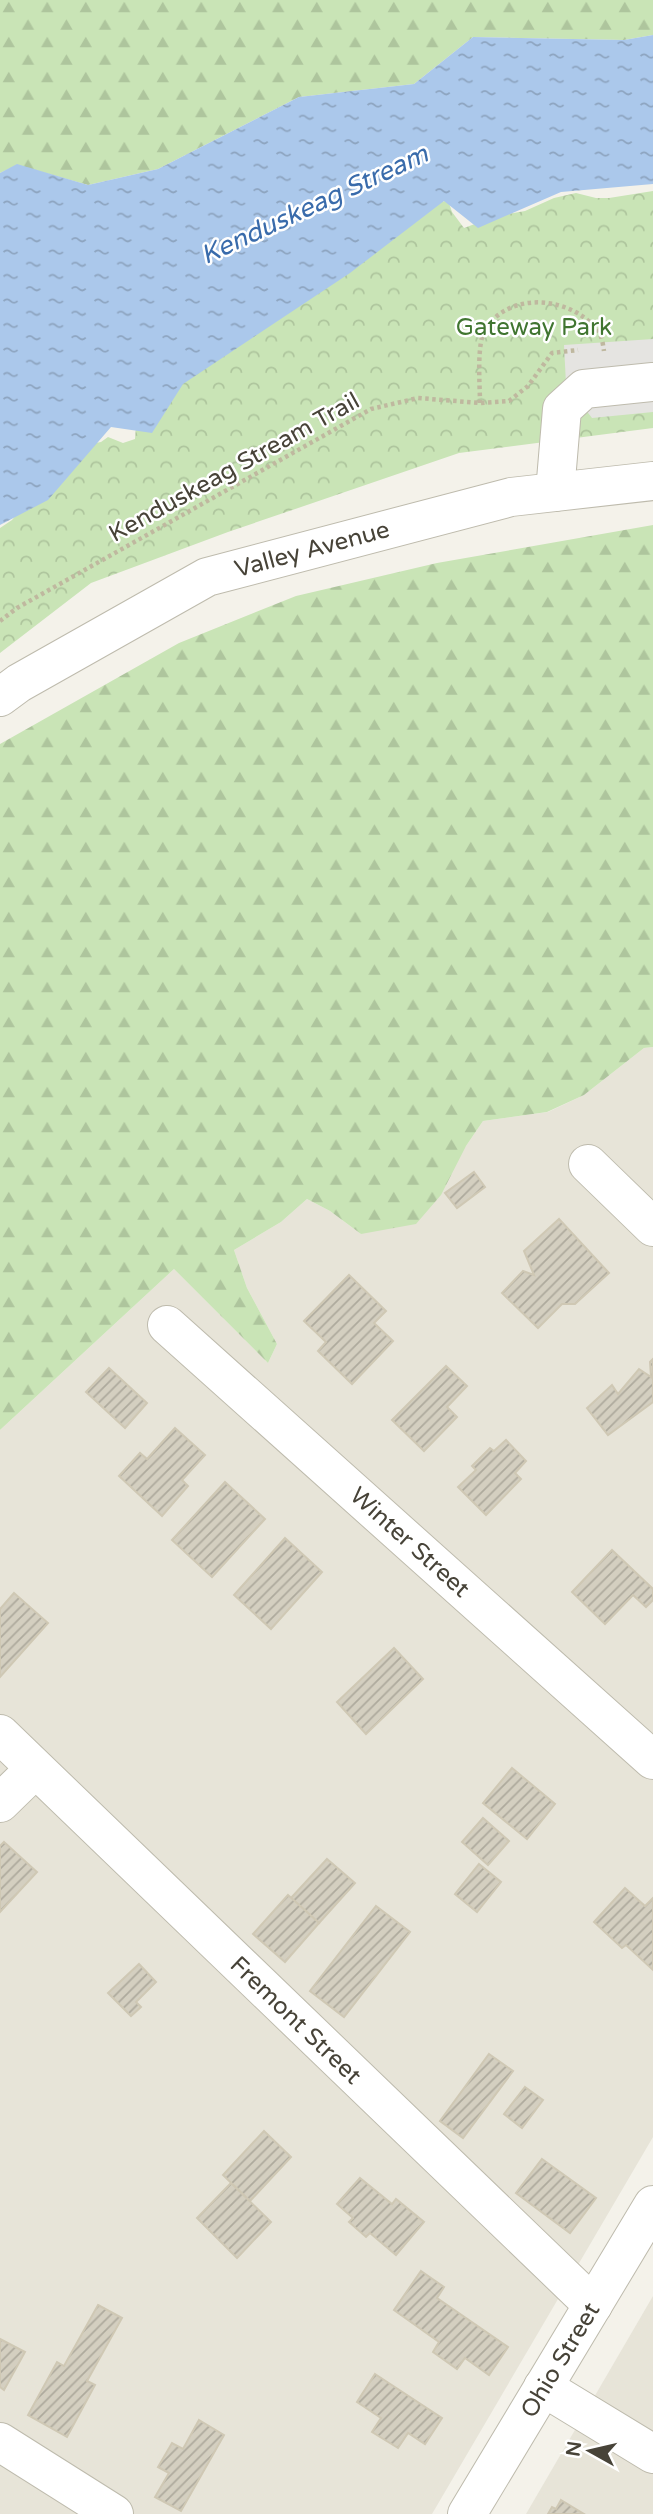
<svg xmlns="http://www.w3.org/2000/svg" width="653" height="2514" font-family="'Varela Round',sans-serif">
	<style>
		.residential { fill: #e7e4d8 }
		.forest { fill: url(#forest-firs) }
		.park { fill: url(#park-crowns) }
		.parking { fill: #e5e4e1 }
		.water { fill: url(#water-ripples) }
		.building { fill: url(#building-hatch); stroke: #cfc8b4; stroke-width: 2 }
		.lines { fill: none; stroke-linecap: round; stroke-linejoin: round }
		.minor-casing { stroke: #bebbad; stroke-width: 40 }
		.path { stroke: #bfb89f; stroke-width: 4.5; stroke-dasharray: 3.5 3.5; stroke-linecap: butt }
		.minor { stroke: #fff; stroke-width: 38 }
		.labels { text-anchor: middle; stroke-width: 5; stroke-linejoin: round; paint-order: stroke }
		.park-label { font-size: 24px; fill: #407530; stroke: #fff }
		.street-label { font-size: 24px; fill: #474338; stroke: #fff }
		.water-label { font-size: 26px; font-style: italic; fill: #396bab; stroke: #fff }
	</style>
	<defs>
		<pattern id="forest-firs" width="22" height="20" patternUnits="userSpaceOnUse" patternTransform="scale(1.75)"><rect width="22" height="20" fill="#c9e4b6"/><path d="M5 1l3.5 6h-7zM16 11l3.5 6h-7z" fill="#aec59d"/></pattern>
		<pattern id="park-crowns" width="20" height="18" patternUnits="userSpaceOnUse" patternTransform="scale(1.75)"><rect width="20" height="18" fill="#c9e4b6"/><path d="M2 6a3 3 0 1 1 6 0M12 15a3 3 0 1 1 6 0" fill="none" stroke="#aec59d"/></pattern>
		<pattern id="water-ripples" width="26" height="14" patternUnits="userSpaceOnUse" patternTransform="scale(1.75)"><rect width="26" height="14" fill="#abc8eb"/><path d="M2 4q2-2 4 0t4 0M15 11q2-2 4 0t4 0" fill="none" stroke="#8da4bf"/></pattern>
		<pattern id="building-hatch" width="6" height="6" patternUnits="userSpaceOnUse" patternTransform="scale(1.75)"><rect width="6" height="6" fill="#d4cfc0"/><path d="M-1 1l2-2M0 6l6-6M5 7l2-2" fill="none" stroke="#aeaa9d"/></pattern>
	</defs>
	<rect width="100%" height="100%" fill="#f4f2ea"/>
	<g class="residential">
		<path d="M 653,1047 L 653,2137 L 432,2514 L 0,2514 L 0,1430 L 174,1269 L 268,1363 L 277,1344 L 247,1288 L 234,1250 L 281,1222 L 307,1199 L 330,1211 L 361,1234 L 466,1146 L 483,1121 L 548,1112 L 584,1095 L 644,1048 Z"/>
		<path d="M 653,2296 L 653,2514 L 526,2514 Z"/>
	</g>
	<g class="forest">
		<path d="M 0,0 L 653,0 L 653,35 L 624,40 L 473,37 L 414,84 L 299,97 L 158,169 L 88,185 L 17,165 L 0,173 Z"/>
		<path d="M 653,525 L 653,1047 L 644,1048 L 584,1095 L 547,1112 L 483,1121 L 466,1146 L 441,1195 L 416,1224 L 361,1234 L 330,1211 L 307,1199 L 281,1222 L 234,1250 L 247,1288 L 277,1344 L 268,1363 L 174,1269 L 0,1430 L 0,744 L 179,643 L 296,596 L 437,563 Z"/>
	</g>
	<path class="park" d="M 653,191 L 653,428 L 459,453 L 228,532 L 91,583 L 0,653 L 0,528 L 12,520 L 61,460 L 84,445 L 101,442 L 108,437 L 123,443 L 135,439 L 136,426 L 163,395 L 419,209 L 448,200 L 452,212 L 464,228 L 496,216 L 525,211 L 554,198 L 576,193 L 596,198 L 609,198 Z"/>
	<path class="parking" d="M 653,339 L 653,412 L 592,418 L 566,384 L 564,345 Z"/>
	<path class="water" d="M 653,35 L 653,184 L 561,192 L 478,228 L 444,201 L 350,273 L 183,384 L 152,433 L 111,427 L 48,500 L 0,525 L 0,173 L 17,164 L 88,185 L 158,169 L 299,97 L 414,84 L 473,37 L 624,40 Z"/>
	<g class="building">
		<path d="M 474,1172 L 485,1187 L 457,1208 L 445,1193 Z"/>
		<path d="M 559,1219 L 609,1273 L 575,1304 L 562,1304 L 538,1328 L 502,1293 L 523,1271 L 534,1275 L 524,1251 Z"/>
		<path d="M 349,1275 L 386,1311 L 374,1323 L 393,1341 L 352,1384 L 318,1351 L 326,1342 L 304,1321 Z"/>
		<path d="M 653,1359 L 653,1402 L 608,1435 L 587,1408 L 612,1385 L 618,1394 L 639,1369 L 651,1377 L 650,1362 Z"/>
		<path d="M 446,1366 L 467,1386 L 447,1407 L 457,1417 L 424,1451 L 392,1420 Z"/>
		<path d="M 109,1368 L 147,1403 L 125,1428 L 86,1392 Z"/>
		<path d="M 175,1428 L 205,1455 L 182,1480 L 188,1486 L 162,1516 L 119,1476 L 140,1453 L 147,1459 Z"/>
		<path d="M 506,1440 L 526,1461 L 515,1473 L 521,1479 L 486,1515 L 458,1487 L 476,1470 L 472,1466 L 490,1448 L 494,1451 Z"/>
		<path d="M 225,1482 L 265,1519 L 212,1577 L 172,1540 Z"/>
		<path d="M 285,1538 L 322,1572 L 271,1629 L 234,1595 Z"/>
		<path d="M 612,1550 L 653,1589 L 653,1600 L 646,1607 L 633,1595 L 605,1624 L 572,1592 Z"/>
		<path d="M 14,1593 L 48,1623 L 0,1677 L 0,1609 Z"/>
		<path d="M 394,1648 L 423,1679 L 366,1734 L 337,1702 Z"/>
		<path d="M 512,1768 L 555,1804 L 527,1839 L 483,1803 Z"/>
		<path d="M 483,1818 L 509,1841 L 488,1865 L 462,1842 Z"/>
		<path d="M 4,1842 L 37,1872 L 0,1912 L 0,1846 Z"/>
		<path d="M 327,1859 L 355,1883 L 319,1923 L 291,1898 Z"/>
		<path d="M 479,1864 L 501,1882 L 477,1912 L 455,1894 Z"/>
		<path d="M 625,1888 L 645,1906 L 653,1898 L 653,1970 L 626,1945 L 622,1948 L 594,1922 Z"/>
		<path d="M 288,1895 L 319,1923 L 285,1962 L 253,1934 Z"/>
		<path d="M 376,1906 L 410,1932 L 344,2017 L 310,1991 Z"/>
		<path d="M 139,1964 L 156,1982 L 136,2002 L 141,2007 L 131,2016 L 108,1993 Z"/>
		<path d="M 489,2054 L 513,2071 L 463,2138 L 440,2121 Z"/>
		<path d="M 525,2087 L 543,2100 L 522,2128 L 504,2114 Z"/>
		<path d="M 264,2131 L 291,2157 L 250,2201 L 223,2175 Z"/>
		<path d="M 542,2159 L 596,2198 L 570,2233 L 516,2193 Z"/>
		<path d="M 360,2178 L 392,2204 L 396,2199 L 424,2222 L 396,2255 L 370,2233 L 366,2237 L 349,2222 L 353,2218 L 337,2204 Z"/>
		<path d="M 231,2183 L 271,2222 L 237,2258 L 197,2218 Z"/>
		<path d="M 421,2271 L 444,2287 L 437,2298 L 508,2347 L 489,2375 L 465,2358 L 457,2369 L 433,2352 L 439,2342 L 394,2310 Z"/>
		<path d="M 98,2305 L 122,2318 L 87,2381 L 95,2385 L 67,2437 L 28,2415 L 57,2362 L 64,2366 Z"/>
		<path d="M 0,2339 L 25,2352 L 4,2390 L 0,2387 Z"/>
		<path d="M 375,2374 L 442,2418 L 425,2444 L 408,2433 L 398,2448 L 372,2432 L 381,2418 L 357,2402 Z"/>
		<path d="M 199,2420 L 224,2435 L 181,2511 L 155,2497 L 169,2473 L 158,2467 L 172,2443 L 183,2449 Z"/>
		<path d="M 561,2500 L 584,2514 L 548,2514 L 552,2507 L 556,2509 Z"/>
	</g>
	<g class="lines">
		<defs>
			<g id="minor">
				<path d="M 555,492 L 562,409 L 584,389 L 653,382"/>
				<path d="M 0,697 L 19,683 L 207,577 L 511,497 L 653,481"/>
				<path d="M 588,1164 L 653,1227"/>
				<path d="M 167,1325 L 653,1760"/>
				<path d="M 0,1734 L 593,2305"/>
				<path d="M 0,1803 L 35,1769"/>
				<path d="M 543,2387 L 653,2454"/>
				<path d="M 0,2442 L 114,2514"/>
				<path d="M 467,2514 L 653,2205"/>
			</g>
		</defs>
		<use href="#minor" class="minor-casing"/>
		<g class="path">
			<path d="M 480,403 C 480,385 476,342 486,328 C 512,290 572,297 598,331 C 602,336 603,345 604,351"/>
			<path d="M 0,621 L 17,608 L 371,409 L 418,398 L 480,403 L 509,401 L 528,386 L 552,353 L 578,350"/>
		</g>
		<use href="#minor" class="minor"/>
	</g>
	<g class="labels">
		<g class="park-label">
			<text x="534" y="335">Gateway Park</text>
		</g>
		<g class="street-label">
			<text transform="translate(234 467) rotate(-29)" y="8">Kenduskeag Stream Trail</text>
			<text transform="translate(312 549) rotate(-15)" y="8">Valley Avenue</text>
			<text transform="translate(410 1542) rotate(42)" y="8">Winter Street</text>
			<text transform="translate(296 2020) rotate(44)" y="8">Fremont Street</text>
			<text transform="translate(560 2360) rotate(-59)" y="8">Ohio Street</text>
		</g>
		<g class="water-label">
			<text transform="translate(314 204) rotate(-25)" y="9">Kenduskeag Stream</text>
		</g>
	</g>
	<g transform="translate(590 2451) rotate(278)" stroke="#ffffff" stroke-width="5" paint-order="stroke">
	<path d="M0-5L12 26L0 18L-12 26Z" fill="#474338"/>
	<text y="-10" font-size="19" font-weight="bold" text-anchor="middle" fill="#474338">N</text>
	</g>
</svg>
